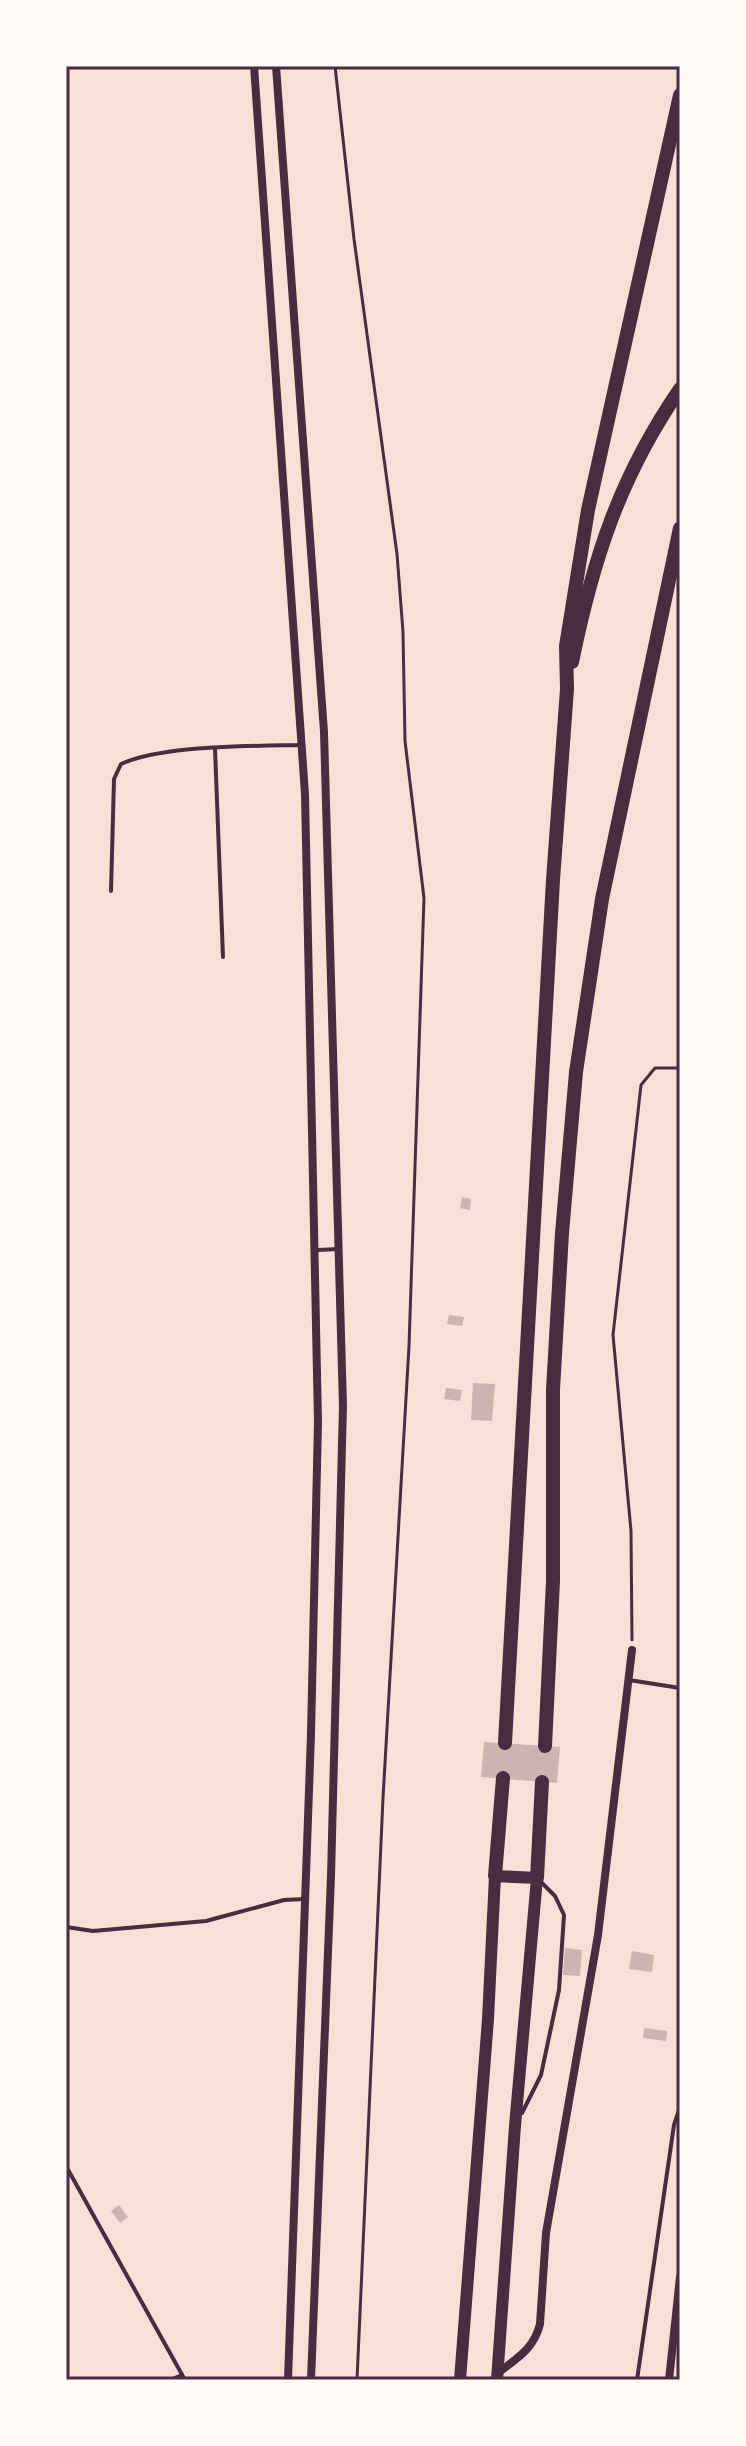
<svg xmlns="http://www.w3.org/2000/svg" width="746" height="2446" font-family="Montserrat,sans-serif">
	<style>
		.building { fill: #ccb4b1 }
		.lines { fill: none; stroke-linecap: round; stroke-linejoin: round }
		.path { stroke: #4a2c40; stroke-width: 3 }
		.service { stroke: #4a2c40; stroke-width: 4 }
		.minor { stroke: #4a2c40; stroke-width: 8 }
		.primary { stroke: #4a2c40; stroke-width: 12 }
		.motorway { stroke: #4a2c40; stroke-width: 14 }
		.neatline { fill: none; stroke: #4a2c40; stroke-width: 3 }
	</style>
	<rect width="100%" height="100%" fill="#f7e1d7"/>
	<g class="building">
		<path d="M 462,1197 L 471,1199 L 470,1210 L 460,1208 Z"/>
		<path d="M 449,1315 L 464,1317 L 462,1326 L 447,1324 Z"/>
		<path d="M 473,1383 L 495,1384 L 492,1421 L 471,1420 Z"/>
		<path d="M 446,1388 L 462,1390 L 460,1401 L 444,1399 Z"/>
		<path d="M 484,1742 L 560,1747 L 557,1783 L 481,1777 Z"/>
		<path d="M 565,1948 L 582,1950 L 580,1976 L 563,1975 Z"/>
		<path d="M 632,1951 L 654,1955 L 652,1972 L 629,1969 Z"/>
		<path d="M 644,2028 L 667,2031 L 666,2041 L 643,2038 Z"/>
		<path d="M 119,2205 L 128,2217 L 120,2223 L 111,2211 Z"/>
	</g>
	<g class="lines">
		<g class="path">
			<path d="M 335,66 L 354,239 L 397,554 L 403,632 L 405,741 L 424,898 L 409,1346 L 383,1798 L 357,2380"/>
			<path d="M 632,1640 L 631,1531 L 613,1335 L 641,1085 L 655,1068 L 680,1068"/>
		</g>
		<g class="service">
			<path d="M 215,749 L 223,957"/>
			<path d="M 111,891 L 114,779 L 121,764 C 164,745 252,746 301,745"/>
			<path d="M 317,1250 L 339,1249"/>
			<path d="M 629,1680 L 680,1688"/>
			<path d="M 66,1927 L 93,1931 L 206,1921 L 284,1900 L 305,1899"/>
			<path d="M 522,2113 L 541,2075 L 559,1990 L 564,1915 L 555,1896 L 540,1881"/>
			<path d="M 66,2166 L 185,2380"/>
			<path d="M 170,2380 L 182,2375"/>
			<path d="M 637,2380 L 674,2125 L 680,2107"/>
		</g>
		<g class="minor">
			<path d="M 254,66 L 305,794 L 318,1422 L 311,1734 L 288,2380"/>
			<path d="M 276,66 L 324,732 L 343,1406 L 331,1876 L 311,2380"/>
			<path d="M 498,2373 C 517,2358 534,2349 540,2324 L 546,2233 L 598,1935 L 632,1650"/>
			<path d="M 669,2380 L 680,2277"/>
		</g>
		<path class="primary" d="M 460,2380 L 488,2019 L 495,1876 L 537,1878 L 515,2126 L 497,2380"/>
		<g class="motorway">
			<path d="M 572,662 C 593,559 620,476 680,389"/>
			<path d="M 505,1743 L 553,880 L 567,689 L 566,646 L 588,510 L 680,95"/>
			<path d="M 545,1746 L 553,1581 L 553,1390 L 562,1233 L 576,1072 L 602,899 L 680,528"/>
			<path d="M 495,1876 L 503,1778"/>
			<path d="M 537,1878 L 542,1782"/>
		</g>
	</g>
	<rect width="746" height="2446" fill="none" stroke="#fffaf5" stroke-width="136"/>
	<rect x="68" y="68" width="610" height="2310" class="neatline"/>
</svg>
